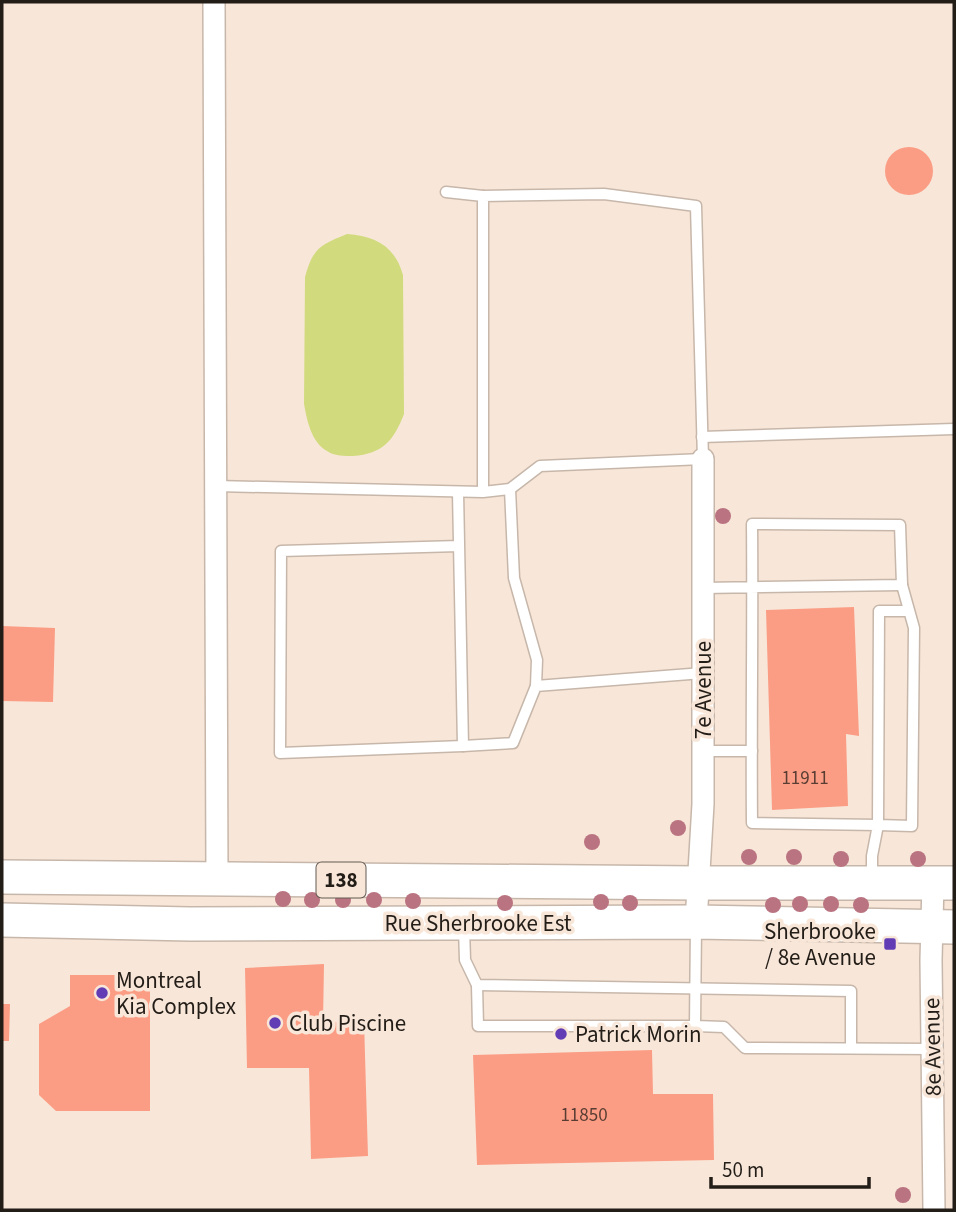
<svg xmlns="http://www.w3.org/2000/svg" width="956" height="1212" font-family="'Source Sans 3',sans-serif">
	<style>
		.water { fill: #d1db7d }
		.building { fill: #fb9d84 }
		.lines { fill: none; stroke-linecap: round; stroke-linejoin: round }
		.service-casing { stroke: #c7b7aa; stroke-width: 13 }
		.minor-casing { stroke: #c7b7aa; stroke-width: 24 }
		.primary-casing { stroke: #c7b7aa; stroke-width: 36 }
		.service { stroke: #fff; stroke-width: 10 }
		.minor { stroke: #fff; stroke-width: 21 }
		.primary { stroke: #fff; stroke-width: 33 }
		.tree { fill: #ba7380 }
		.poi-dot { fill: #613cb5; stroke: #f8e7d9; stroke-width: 2.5 }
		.labels { text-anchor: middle; stroke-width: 7; stroke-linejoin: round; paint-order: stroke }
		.number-label { font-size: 19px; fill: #593d33 }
		.shield { fill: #f8e7d9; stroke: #635a52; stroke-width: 2 }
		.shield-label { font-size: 21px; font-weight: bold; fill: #231d18 }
		.street-label { font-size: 23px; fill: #231d18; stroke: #f8e7d9 }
		.poi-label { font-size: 23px; fill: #231d18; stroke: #f8e7d9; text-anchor: start }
	</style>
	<rect width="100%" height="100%" fill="#f8e7d9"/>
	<path class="water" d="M 347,234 C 375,236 395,246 403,275 L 404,414 C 394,440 383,454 353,456 C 345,456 334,456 327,451 C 311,442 307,420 304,404 L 305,277 C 313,248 320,245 347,234 Z"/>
	<g class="building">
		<circle cx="909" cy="171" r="24"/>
		<path d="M 854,607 L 859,736 L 846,734 L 848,806 L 772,810 L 766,610 Z"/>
		<path d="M 2,626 L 55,628 L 53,702 L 2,701 Z"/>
		<path d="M 324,964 L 323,1023 L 364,1021 L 368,1156 L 311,1159 L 309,1068 L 247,1068 L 245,968 Z"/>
		<path d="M 70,975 L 150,975 L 150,1111 L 56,1111 L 39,1095 L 39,1024 L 70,1006 Z"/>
		<path d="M 2,1004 L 10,1004 L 9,1041 L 2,1041 Z"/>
		<path d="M 652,1050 L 653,1094 L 713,1094 L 714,1160 L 477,1165 L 473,1055 Z"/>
	</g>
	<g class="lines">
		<defs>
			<g id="service">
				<path d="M 446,192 L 483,196"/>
				<path d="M 702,437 L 954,429"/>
				<path d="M 216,486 L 483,492 L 510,489 L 540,466 L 703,459 L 696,206 L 604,194 L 483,196 L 483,492"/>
				<path d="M 510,489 L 514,578 L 537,660 L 536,686"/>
				<path d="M 458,492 L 463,746 L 280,753 L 281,551 L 459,546"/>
				<path d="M 902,585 L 914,628 L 912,826 L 878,825 L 879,611 L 909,611"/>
				<path d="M 703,588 L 902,585 L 900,525 L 752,524 C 753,624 751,723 752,823 L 878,825 L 872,856 L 872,880"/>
				<path d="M 463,746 L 513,743 L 536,686 L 703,673"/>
				<path d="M 703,751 L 752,751"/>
				<path d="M 696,924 L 695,1026 L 724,1027 L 745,1048 L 932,1049"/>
				<path d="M 464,928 L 465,960 L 477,985 L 851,991 L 851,1048"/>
				<path d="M 477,985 L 478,1026 L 695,1026"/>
			</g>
			<g id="minor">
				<path d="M 214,2 L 217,879"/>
				<path d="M 933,883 L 931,960 L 934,1210"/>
				<path d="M 696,922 L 703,804 L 703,459"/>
			</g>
			<g id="primary">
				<path d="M 2,877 L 697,883 L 954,883"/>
				<path d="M 2,920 L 190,924 L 696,922 L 954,927"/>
			</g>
		</defs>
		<use href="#service" class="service-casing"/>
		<use href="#minor" class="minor-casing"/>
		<use href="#primary" class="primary-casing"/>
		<use href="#service" class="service"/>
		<use href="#minor" class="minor"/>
		<use href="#primary" class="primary"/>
	</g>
	<g class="tree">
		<circle cx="723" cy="516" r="8"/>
		<circle cx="678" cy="828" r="8"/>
		<circle cx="592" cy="842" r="8"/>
		<circle cx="749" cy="857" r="8"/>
		<circle cx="794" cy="857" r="8"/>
		<circle cx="841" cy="859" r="8"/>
		<circle cx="918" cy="859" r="8"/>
		<circle cx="283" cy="899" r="8"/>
		<circle cx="312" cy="900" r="8"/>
		<circle cx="343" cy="900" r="8"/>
		<circle cx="374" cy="900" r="8"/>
		<circle cx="413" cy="901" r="8"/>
		<circle cx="601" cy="902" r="8"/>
		<circle cx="505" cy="903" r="8"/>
		<circle cx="630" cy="903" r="8"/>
		<circle cx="800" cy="904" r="8"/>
		<circle cx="831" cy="904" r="8"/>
		<circle cx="773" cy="905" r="8"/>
		<circle cx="861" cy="905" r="8"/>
		<circle cx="903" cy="1195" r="8"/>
	</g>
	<g class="poi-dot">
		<rect x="883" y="937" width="14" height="14" rx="3.5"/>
		<circle cx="102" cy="993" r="7"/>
		<circle cx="275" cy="1023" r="7"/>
		<circle cx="561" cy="1034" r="7"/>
	</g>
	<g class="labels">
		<g class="number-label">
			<text x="805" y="784">11911</text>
			<text x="584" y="1121">11850</text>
		</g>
		<rect class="shield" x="316.5" y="862.5" width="49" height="35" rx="5"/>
		<g class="shield-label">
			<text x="341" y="887">138</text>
		</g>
		<g class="street-label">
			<text transform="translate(703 690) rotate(-90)" y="8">7e Avenue</text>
			<text x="478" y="931">Rue Sherbrooke Est</text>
			<text transform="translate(932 1047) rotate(-91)" y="8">8e Avenue</text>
		</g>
		<g class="poi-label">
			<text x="876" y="939" text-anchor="end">Sherbrooke<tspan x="876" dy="26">/ 8e Avenue</tspan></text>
			<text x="116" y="988">Montreal<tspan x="116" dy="26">Kia Complex</tspan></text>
			<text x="289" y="1031">Club Piscine</text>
			<text x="575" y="1042">Patrick Morin</text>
		</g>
	</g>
	<rect width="956" height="1212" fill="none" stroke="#231d18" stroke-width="7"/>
	<path d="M711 1177v10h158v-10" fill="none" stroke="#231d18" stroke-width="3.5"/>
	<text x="722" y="1177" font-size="21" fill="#231d18" stroke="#f8e7d9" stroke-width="5" paint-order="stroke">50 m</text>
</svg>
